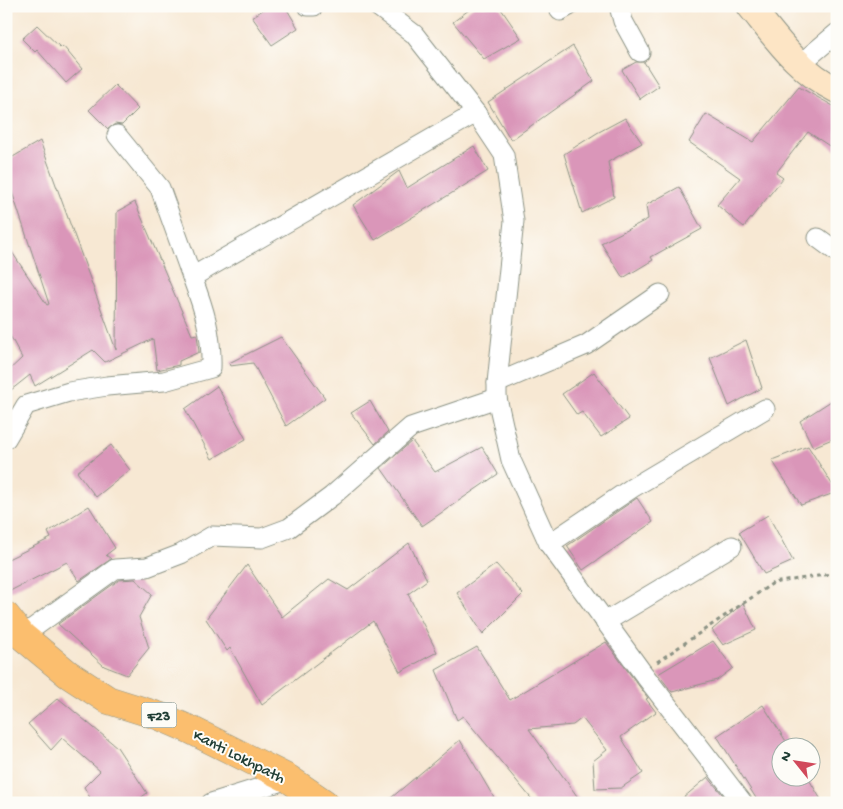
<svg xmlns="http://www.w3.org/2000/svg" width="843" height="809" font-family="'Gochi Hand',sans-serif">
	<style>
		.building { fill: #da96b9 }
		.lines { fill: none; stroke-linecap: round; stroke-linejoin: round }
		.minor-casing { stroke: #8b9284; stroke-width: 21 }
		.secondary-casing { stroke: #8b9284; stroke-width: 28 }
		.primary-casing { stroke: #8b9284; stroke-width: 29 }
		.path { stroke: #8b9284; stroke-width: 3; stroke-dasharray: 4 4; stroke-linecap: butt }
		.minor { stroke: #fff; stroke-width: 19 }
		.secondary { stroke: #fde5c5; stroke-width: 26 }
		.primary { stroke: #fbbe6e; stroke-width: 28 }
		.labels { text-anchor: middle; stroke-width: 4; stroke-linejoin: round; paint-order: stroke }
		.shield { fill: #fdfcf7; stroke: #62766e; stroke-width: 1 }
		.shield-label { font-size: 15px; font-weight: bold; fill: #1f3d34 }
		.street-label { font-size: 16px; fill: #1f3d34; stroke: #fdfcf7 }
	</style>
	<rect width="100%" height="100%" fill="#fdfcf7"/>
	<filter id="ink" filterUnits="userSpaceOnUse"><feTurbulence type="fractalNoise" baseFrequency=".02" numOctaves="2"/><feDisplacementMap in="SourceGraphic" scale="10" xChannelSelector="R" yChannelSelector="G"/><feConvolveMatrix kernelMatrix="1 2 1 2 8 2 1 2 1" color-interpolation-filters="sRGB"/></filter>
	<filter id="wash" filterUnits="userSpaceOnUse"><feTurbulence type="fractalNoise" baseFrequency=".0096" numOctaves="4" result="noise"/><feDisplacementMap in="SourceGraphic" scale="20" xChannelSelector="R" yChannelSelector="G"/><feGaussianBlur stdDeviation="1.12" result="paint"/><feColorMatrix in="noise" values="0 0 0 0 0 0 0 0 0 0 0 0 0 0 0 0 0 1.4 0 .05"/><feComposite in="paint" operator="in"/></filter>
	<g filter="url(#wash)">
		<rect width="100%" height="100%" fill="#f7e8d3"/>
		<g id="blocks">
			<g class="building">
				<path d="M 269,6 L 285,6 L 298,28 L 272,45 L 252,17 Z"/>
				<path d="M 474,6 L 499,6 L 521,38 L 484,59 L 453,22 Z"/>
				<path d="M 37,25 L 61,48 L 63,46 L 82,69 L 66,83 L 37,50 L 35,52 L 22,39 Z"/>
				<path d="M 573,46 L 594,81 L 511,140 L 488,102 Z"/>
				<path d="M 636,62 L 644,62 L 659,86 L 640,99 L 622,70 Z"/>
				<path d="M 115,85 L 138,109 L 122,125 L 115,124 L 108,129 L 89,110 Z"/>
				<path d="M 799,87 L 837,108 L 837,151 L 808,132 L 776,173 L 783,178 L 744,227 L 717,205 L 740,178 L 689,142 L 706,114 L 753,142 Z"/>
				<path d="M 625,118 L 642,143 L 608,162 L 614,197 L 582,213 L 564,154 L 597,133 Z"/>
				<path d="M 40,141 L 116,350 L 117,212 L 135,202 L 192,335 L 197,334 L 199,352 L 179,361 L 179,365 L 157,370 L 153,339 L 105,362 L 93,350 L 35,386 L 30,375 L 6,394 L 6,373 L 22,358 L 6,328 L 6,243 L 47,305 L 49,304 L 6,174 L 6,161 Z"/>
				<path d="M 474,146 L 488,171 L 375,240 L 353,205 L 399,171 L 407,188 Z"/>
				<path d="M 679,187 L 702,229 L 651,257 L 653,260 L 623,278 L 601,243 L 648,219 L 646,205 Z"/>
				<path d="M 281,337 L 325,398 L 286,426 L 253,363 L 230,366 L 229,363 Z"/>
				<path d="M 746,340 L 762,388 L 729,406 L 710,358 Z"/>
				<path d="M 594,372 L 629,419 L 601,437 L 582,412 L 577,415 L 562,394 Z"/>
				<path d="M 217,386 L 246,439 L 212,459 L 185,409 Z"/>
				<path d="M 370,401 L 388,432 L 375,444 L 351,413 Z"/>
				<path d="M 831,401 L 837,414 L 837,437 L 813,447 L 800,421 Z"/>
				<path d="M 412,441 L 435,472 L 482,447 L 498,474 L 422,526 L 381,468 Z"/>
				<path d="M 111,445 L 130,470 L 96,497 L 77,472 Z"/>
				<path d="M 808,446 L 837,492 L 801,505 L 772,460 Z"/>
				<path d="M 637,498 L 653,522 L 583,570 L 567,546 Z"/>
				<path d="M 89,506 L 115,548 L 106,555 L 111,559 L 79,581 L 67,562 L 6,593 L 6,560 L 51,538 L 48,532 Z"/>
				<path d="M 768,515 L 793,561 L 764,574 L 739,532 Z"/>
				<path d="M 409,543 L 427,580 L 408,594 L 437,652 L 400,672 L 373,621 L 262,705 L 230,648 L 227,651 L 206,619 L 247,565 L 282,617 L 329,579 L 348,590 Z"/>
				<path d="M 496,564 L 523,594 L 483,634 L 457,593 Z"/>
				<path d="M 135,579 L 152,594 L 139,617 L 149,648 L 127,675 L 104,666 L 58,624 L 119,580 Z"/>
				<path d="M 743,603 L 756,630 L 723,645 L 712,630 Z"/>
				<path d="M 713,641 L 733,668 L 717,680 L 672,692 L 658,674 Z"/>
				<path d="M 606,642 L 648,698 L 646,699 L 656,712 L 621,737 L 643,773 L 621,788 L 595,789 L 593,761 L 607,750 L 582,718 L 573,725 L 529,729 L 582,803 L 535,803 L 463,716 L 457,720 L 436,670 L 477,647 L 510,700 Z"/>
				<path d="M 58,698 L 117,747 L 147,793 L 134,803 L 93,803 L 84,787 L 100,771 L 62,738 L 51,750 L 28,724 Z"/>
				<path d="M 763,705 L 789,746 L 780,746 L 780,776 L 807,776 L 823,803 L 759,803 L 717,736 Z"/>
				<path d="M 460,740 L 497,803 L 385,803 Z"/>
				<path d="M 708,777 L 727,800 L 723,803 L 677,803 Z"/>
			</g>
		</g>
	</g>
	<g filter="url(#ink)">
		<use href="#blocks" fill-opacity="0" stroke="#8b9284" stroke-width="1"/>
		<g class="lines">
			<defs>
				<g id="minor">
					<path d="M 308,6 L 314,6"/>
					<path d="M 619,6 L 623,21 L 640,52"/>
					<path d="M 560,11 L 569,6"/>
					<path d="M 799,65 L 837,33"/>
					<path d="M 476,113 L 504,155 L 514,221 L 497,383 L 586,345 L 660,294"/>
					<path d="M 117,135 L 160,188 L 192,277 L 476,113 L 414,34 L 377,6"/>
					<path d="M 818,238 L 837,252"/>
					<path d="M 497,383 L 497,398 L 511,460 L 549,544 L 642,672 L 743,803"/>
					<path d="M 6,439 L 26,405 L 69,392 L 107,386 L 164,381 L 211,368 C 212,333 204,309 192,277"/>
					<path d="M 549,544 L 632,488 L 765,409"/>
					<path d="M 605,622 L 732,546"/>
					<path d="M 22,636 L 115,569 L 147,567 L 181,554 L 212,536 L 262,538 L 289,528 L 332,496 L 411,427 L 497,398"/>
					<path d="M 211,803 L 289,779"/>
				</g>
				<path id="secondary" d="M 750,6 C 776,38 799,72 837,90"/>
				<path id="primary" d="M 6,616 L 22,636 L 68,674 L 108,700 L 159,716 L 191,730 L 289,779 L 324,803"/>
			</defs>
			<use href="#minor" class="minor-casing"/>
			<use href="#secondary" class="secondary-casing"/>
			<use href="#primary" class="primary-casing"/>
			<path class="path" d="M 657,662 L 773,583 L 837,573"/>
			<use href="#minor" class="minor"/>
			<use href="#secondary" class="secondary"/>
			<use href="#primary" class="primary"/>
		</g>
	</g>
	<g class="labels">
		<rect class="shield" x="141.5" y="702.5" width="35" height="25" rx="4"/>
		<g class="shield-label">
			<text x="159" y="720">F23</text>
		</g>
		<g class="street-label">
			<text transform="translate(240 755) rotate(27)" y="6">Kanti Lokhpath</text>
		</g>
	</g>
	<rect width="843" height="809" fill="none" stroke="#fdfcf7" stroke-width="25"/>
	<g transform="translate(796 762) rotate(300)"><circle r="24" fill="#fdfcf7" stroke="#a4b0a9"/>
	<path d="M0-4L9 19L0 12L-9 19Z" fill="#d1495b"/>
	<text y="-8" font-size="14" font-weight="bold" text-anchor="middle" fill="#1f3d34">N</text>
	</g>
</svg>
